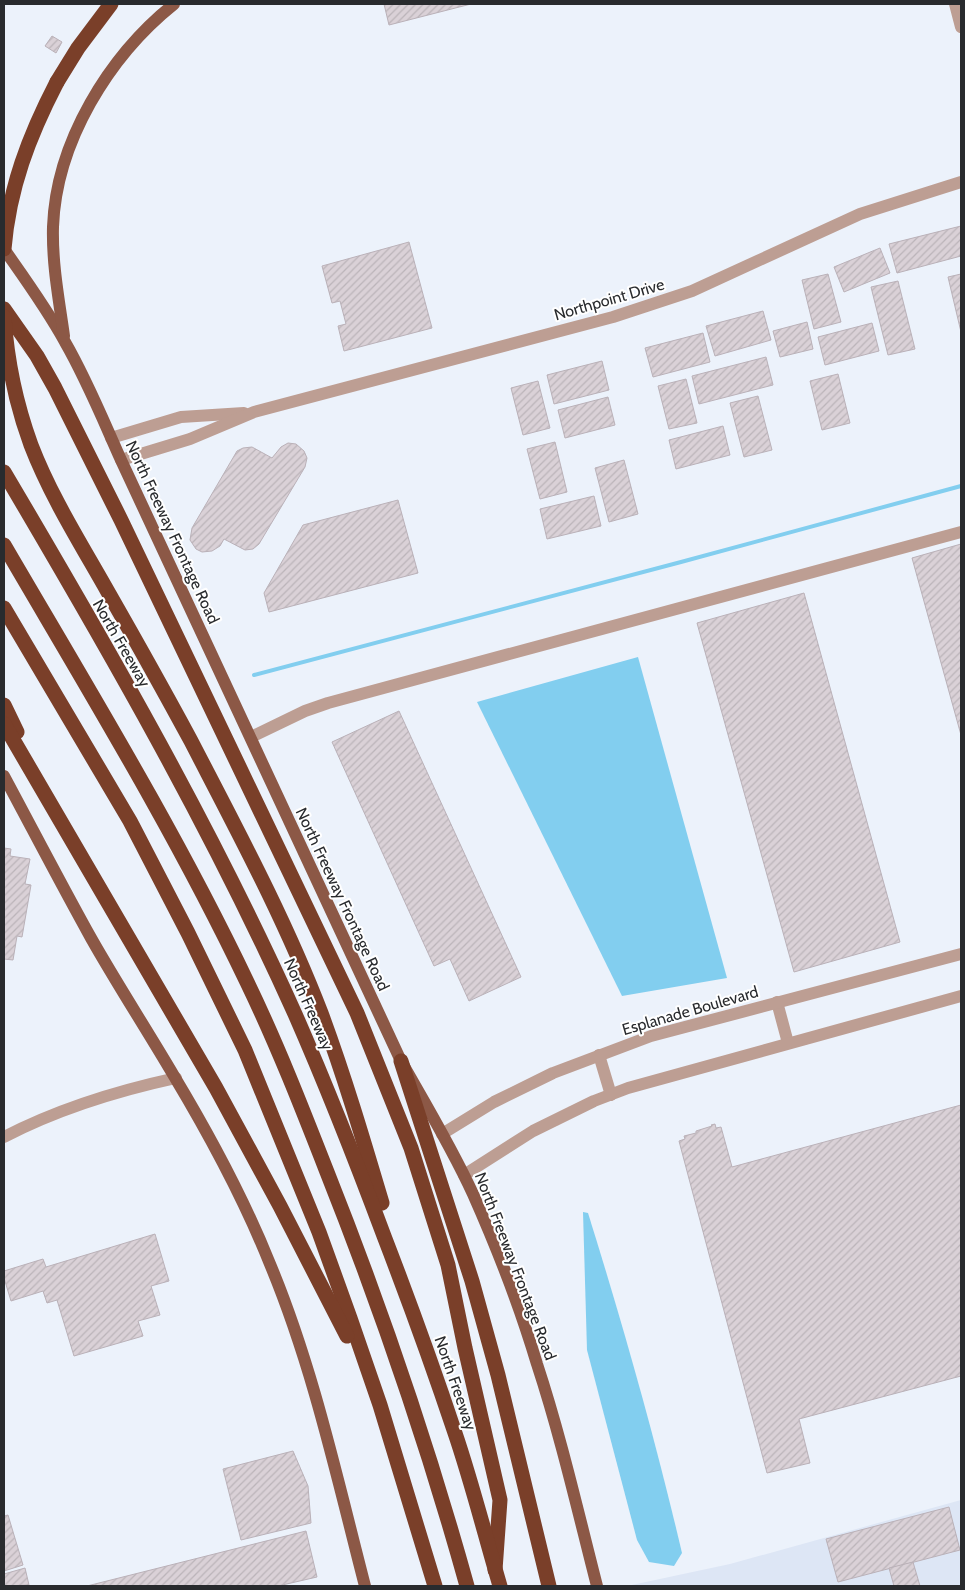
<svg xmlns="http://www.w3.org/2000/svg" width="965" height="1590" font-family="Cabin,sans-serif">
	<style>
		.built { fill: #dde6f5 }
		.water { fill: #82ceef }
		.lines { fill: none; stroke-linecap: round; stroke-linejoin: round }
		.stream { stroke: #82ceef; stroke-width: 4 }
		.building { fill: url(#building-hatch); stroke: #bab1b8 }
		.minor { stroke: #bd9e93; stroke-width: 12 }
		.major { stroke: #8c5846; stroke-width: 12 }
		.highway { stroke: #7a3f29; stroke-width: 15 }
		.highway-bridge { stroke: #7a3f29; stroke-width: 15 }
		.labels { text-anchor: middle; stroke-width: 4; stroke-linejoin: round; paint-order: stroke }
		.street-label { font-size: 16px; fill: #292b2e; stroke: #fff }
	</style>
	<defs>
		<pattern id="building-hatch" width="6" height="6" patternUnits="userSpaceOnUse" patternTransform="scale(1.25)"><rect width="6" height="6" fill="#dad1d7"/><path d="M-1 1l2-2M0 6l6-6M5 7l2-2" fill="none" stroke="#bbb4b9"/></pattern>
	</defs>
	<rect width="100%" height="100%" fill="#ecf2fb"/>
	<path class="built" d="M 961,1500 L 961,1586 L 627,1586 L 730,1564 Z"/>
	<g class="water">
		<path d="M 638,657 L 727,978 L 622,996 L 477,702 Z"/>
		<path d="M 583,1212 L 588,1213 C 623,1325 655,1438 682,1553 L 674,1566 L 649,1562 L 637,1540 L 587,1350 Z"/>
	</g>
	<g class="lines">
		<path class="stream" d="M 254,675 L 681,562 L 961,486"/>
	</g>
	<g class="building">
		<path d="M 384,4 L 471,4 L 389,25 Z"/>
		<path d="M 52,36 L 62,42 L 56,53 L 45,46 Z"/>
		<path d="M 961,226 L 961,256 L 897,273 L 889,244 Z"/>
		<path d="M 409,242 L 432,328 L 344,351 L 338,326 L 346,324 L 340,301 L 332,303 L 322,266 Z"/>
		<path d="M 880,248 L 890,273 L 844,292 L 834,267 Z"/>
		<path d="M 828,274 L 841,322 L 814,329 L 802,280 Z"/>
		<path d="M 961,274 L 961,332 L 948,277 Z"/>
		<path d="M 898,281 L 915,349 L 888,355 L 871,287 Z"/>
		<path d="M 763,311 L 771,340 L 715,356 L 706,326 Z"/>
		<path d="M 807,322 L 813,349 L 780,357 L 773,331 Z"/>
		<path d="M 872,323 L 879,351 L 825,365 L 818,337 Z"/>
		<path d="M 703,333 L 710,362 L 653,377 L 645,348 Z"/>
		<path d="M 766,357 L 773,385 L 699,404 L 692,376 Z"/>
		<path d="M 602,361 L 609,390 L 554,404 L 547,375 Z"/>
		<path d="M 838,374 L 850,423 L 822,430 L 810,381 Z"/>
		<path d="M 686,379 L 697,423 L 669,429 L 658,386 Z"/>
		<path d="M 538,381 L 550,428 L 523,435 L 511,388 Z"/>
		<path d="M 758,396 L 772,450 L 744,457 L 730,403 Z"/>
		<path d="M 608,397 L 615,425 L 565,438 L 558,410 Z"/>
		<path d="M 723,426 L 730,455 L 676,469 L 669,440 Z"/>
		<path d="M 555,442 L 567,492 L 540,499 L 527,449 Z"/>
		<path d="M 288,443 L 296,444 L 304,451 L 307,458 L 305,467 L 259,544 L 253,549 L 245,550 L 224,539 L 220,546 L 212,551 L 202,552 L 196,549 L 190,540 L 192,528 L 237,451 L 243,448 L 252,447 L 272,458 L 281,447 Z"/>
		<path d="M 624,460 L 638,514 L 609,522 L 595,468 Z"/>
		<path d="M 594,496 L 601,526 L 547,539 L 540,509 Z"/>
		<path d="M 398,500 L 418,573 L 269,612 L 264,593 L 303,525 Z"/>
		<path d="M 961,544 L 961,735 L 912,558 Z"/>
		<path d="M 804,593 L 900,942 L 794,972 L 697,623 Z"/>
		<path d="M 399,711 L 521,977 L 469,1001 L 450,959 L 434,966 L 332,742 Z"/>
		<path d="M 4,848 L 11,849 L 10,856 L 30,859 L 25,884 L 31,885 L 22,937 L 17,936 L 13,960 L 4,959 Z"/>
		<path d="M 961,1105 L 961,1376 L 799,1419 L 810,1463 L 767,1473 L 679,1141 L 685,1139 L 684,1136 L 696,1133 L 696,1131 L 712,1126 L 711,1125 L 715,1124 L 716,1128 L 721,1127 L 732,1167 Z"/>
		<path d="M 155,1234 L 169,1281 L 151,1286 L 160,1315 L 138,1321 L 143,1336 L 74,1356 L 57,1300 L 47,1303 L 43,1291 L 11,1301 L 4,1278 L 4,1271 L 43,1259 L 46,1267 Z"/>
		<path d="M 293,1451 L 308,1486 L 311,1523 L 241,1540 L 223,1469 Z"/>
		<path d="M 949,1507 L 960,1550 L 838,1582 L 826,1539 Z"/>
		<path d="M 8,1515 L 23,1565 L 4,1571 L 4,1516 Z"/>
		<path d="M 306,1531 L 317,1577 L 278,1586 L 87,1586 Z"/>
		<path d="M 913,1562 L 920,1586 L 894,1586 L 889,1568 Z"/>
		<path d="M 25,1568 L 29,1585 L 4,1586 L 4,1574 Z"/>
	</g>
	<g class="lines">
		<g class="minor">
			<path d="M 955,4 L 961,27"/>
			<path d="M 111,438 L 181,417 L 244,413"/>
			<path d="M 121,460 L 190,439 L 254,412 L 613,317 L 692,291 L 860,214 L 961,182"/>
			<path d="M 251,737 L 305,711 L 328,703 L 961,532"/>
			<path d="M 777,1002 L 788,1043"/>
			<path d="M 599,1055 L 611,1095"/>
			<path d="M 442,1134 L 494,1102 L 553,1073 L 651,1036 L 961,954"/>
			<path d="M 4,1137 C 58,1109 116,1091 176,1078"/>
			<path d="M 464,1175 L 533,1131 L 594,1101 L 628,1088 L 961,996"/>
		</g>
		<g class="major">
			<path d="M 4,249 C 25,279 47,309 65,342 C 87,380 103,420 121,460 L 401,1061 C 426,1105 452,1148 473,1194 C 497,1248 520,1307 537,1364 C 561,1437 578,1512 597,1586"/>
			<path d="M 64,336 C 59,300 52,264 53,227 C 56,142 109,56 174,4"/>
			<path d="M 4,776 C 33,830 61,884 91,938 C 117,984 147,1030 174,1076 C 210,1136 244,1199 270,1264 C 313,1367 337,1478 365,1586"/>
		</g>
		<g class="highway">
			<path d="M 57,82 L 78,48 L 111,4"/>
			<path d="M 4,309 L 37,356 L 55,388 L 121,520 L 357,1013 L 411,1148 L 448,1265 L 465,1348 L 500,1500 L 495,1570"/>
			<path d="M 4,317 C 7,361 16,404 31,445 C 51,497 81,544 108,592 C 136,641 164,691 191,741 C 237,830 285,919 321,1013 C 344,1075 363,1139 382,1203"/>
			<path d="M 4,472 C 108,648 211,827 295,1014 C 327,1087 356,1161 384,1236 C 409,1301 433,1367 455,1433 C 472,1483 485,1535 500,1586"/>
			<path d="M 4,545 C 88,689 175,831 247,982 C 277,1044 302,1108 327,1172 C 381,1308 428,1446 467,1586"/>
			<path d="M 4,608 L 130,821 L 188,933 L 245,1050 L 319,1232 L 350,1318 L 380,1405 L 435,1586"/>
			<path d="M 4,705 L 17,732"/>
			<path d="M 4,724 L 216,1088 L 280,1206 L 347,1336"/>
			<path d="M 401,1061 L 472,1281 L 498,1375 L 549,1586"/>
		</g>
		<path class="highway-bridge" d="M 4,249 C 9,188 29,136 57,82"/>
	</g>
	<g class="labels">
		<g class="street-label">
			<text transform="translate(609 299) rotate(-16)" y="6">Northpoint Drive</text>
			<text transform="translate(173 532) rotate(65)" y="6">North Freeway Frontage Road</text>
			<text transform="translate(122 643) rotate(60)" y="6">North Freeway</text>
			<text transform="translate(343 899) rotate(65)" y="6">North Freeway Frontage Road</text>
			<text transform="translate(309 1004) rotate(66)" y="6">North Freeway</text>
			<text transform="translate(690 1010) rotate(-16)" y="6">Esplanade Boulevard</text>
			<text transform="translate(516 1266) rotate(69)" y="6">North Freeway Frontage Road</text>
			<text transform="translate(456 1383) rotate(71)" y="6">North Freeway</text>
		</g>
	</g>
	<rect width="965" height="1590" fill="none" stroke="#292b2e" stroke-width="10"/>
</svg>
